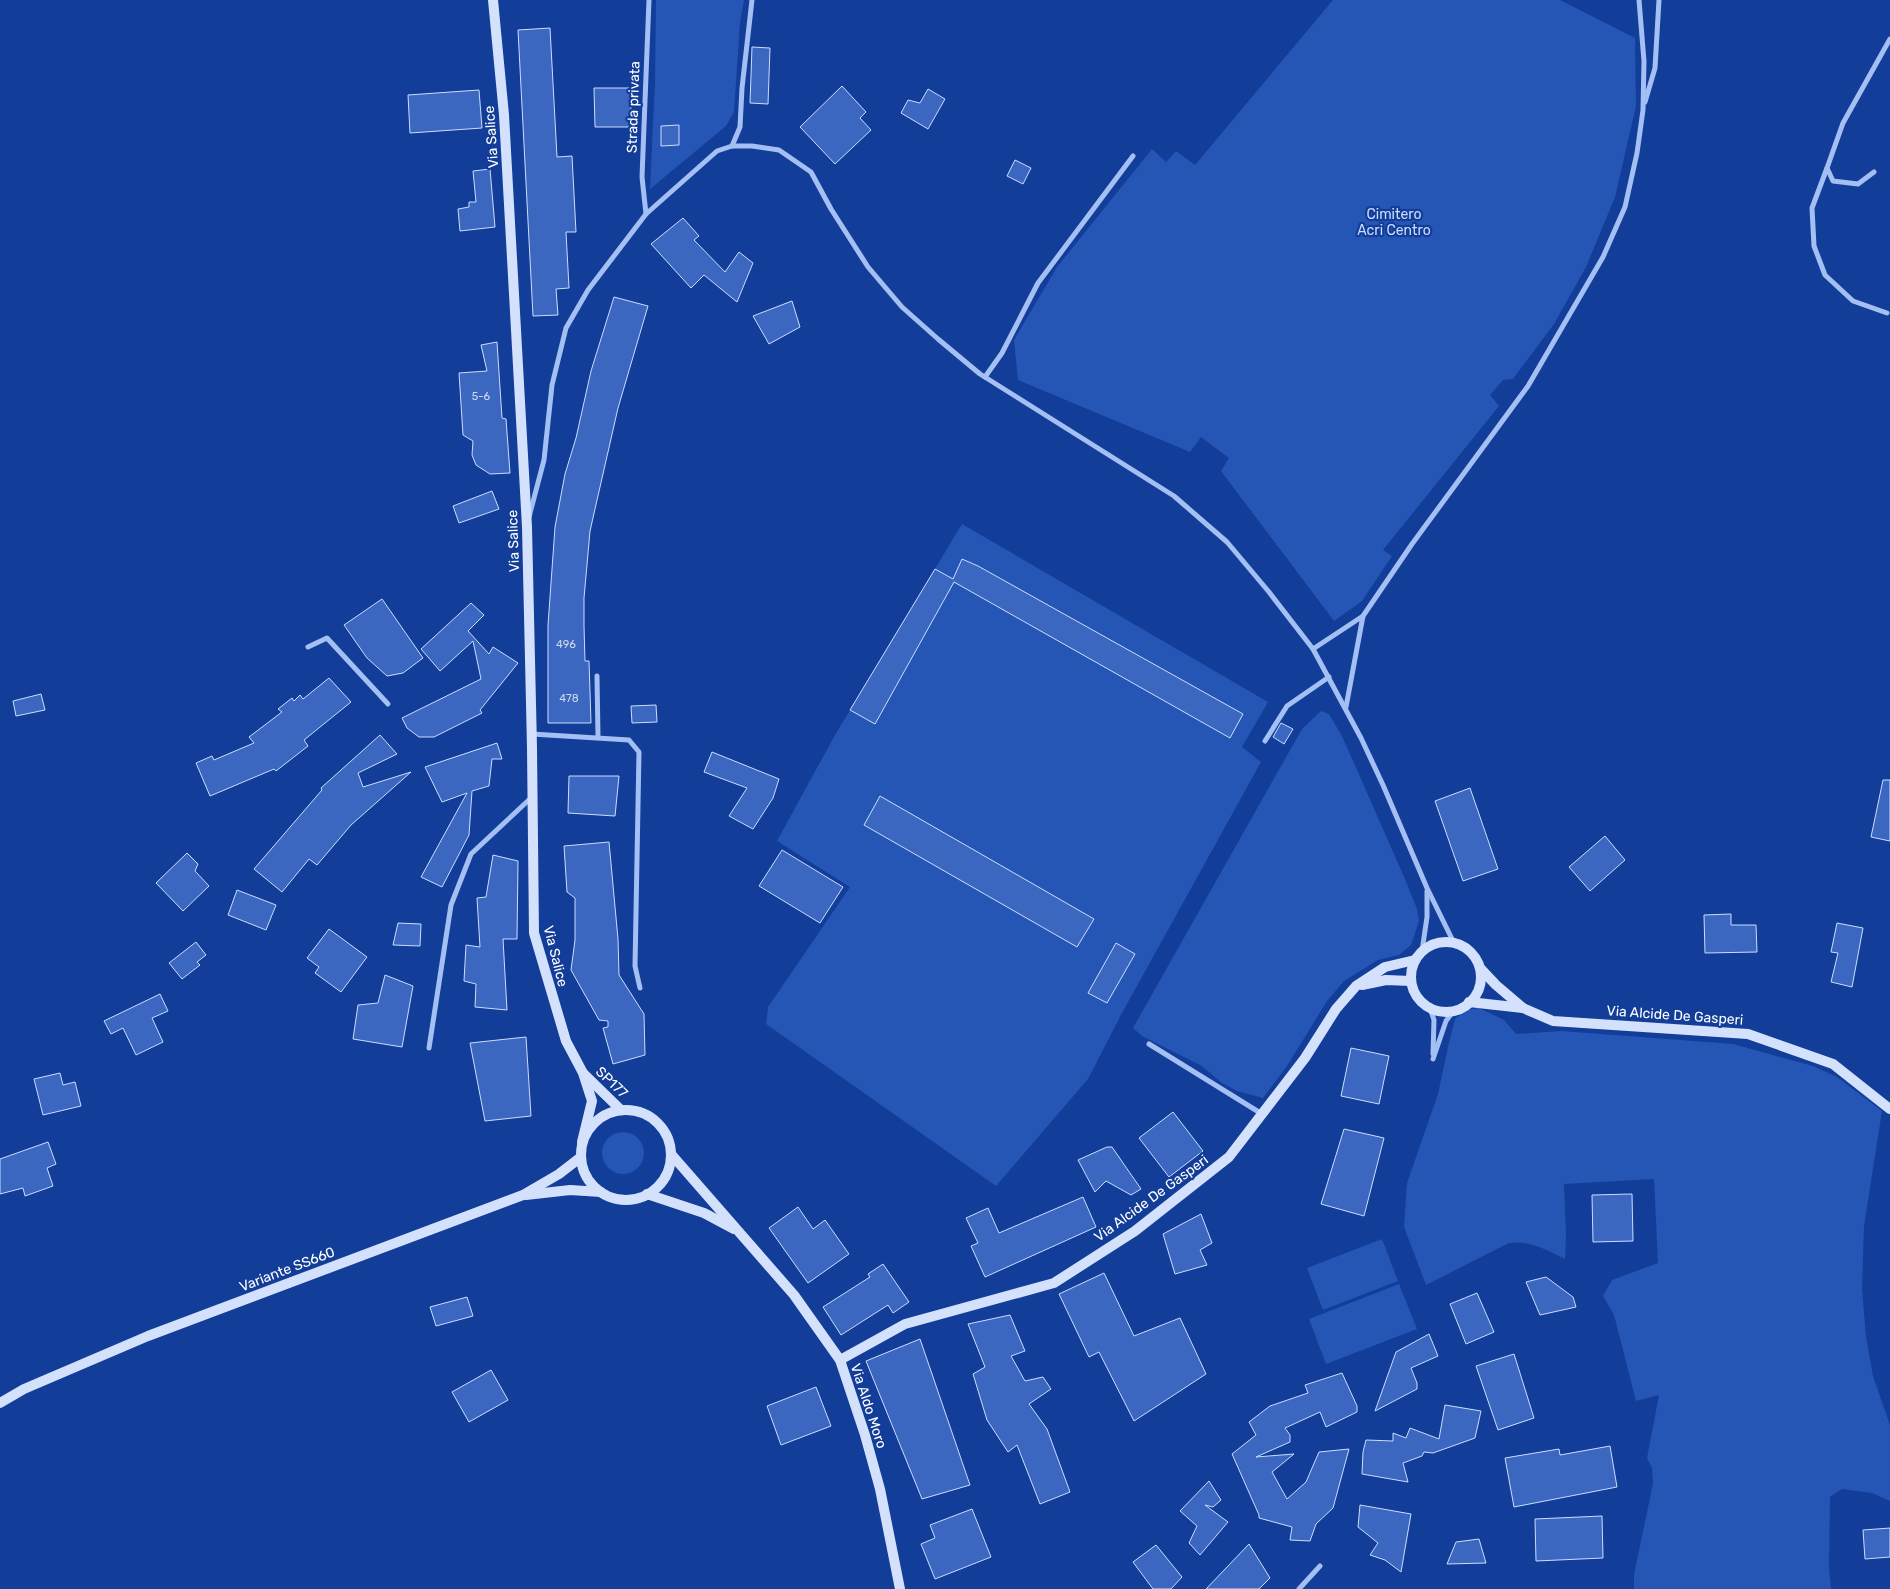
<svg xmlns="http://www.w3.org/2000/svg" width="1890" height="1589" font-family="Rubik,sans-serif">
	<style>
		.green { fill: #2556b6 }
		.building { fill: #3b67c0; stroke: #ccddfd }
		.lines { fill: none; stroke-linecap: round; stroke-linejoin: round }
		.street { stroke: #a4bff3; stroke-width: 5 }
		.secondary { stroke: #d3e1fd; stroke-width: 10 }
		.labels { text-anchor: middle; stroke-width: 4.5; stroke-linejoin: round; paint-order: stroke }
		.number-label { font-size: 11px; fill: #ced9ef }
		.street-label { font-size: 14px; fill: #fff; stroke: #123d98 }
		.park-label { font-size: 14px; fill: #ccddfd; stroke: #123d98 }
	</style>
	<rect width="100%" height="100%" fill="#123d98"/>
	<g class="green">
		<path d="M 656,0 L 744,0 L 740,23 L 734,112 L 726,126 L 650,189 L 655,82 Z"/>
		<path d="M 1333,0 L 1560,0 L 1635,38 L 1636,106 L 1615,197 L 1586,267 L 1554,324 L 1513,379 L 1503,380 L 1490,395 L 1499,406 L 1383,550 L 1392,556 L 1362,601 L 1334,621 L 1221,471 L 1229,458 L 1201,437 L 1190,452 L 1018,380 L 1014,340 L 1057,267 L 1152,149 L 1166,162 L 1176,151 L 1195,165 Z"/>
		<path d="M 962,524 L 1268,702 L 1242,747 L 1261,762 L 1122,1013 L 1088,1079 L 996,1186 L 766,1024 L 768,1007 L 850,887 L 777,841 L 835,735 Z"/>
		<path d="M 1321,711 L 1329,714 L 1342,736 L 1405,879 L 1417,909 L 1419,921 L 1411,945 L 1399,955 L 1378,960 L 1344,981 L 1327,1001 L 1287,1066 L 1263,1098 L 1237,1091 L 1222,1083 L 1202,1066 L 1142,1036 L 1133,1028 L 1302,729 Z"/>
		<path d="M 1479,1008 L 1504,1020 L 1516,1034 L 1561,1031 L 1733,1044 L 1813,1066 L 1837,1077 L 1882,1111 L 1864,1226 L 1862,1288 L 1866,1336 L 1873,1376 L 1890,1425 L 1890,1501 L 1872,1493 L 1842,1489 L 1830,1497 L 1829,1566 L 1831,1589 L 1634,1589 L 1634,1574 L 1653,1484 L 1652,1468 L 1647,1458 L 1659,1395 L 1636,1401 L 1614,1315 L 1603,1296 L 1612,1280 L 1658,1263 L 1654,1179 L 1564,1184 L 1566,1235 L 1565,1259 C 1547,1250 1529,1240 1509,1243 L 1426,1285 L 1404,1227 L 1407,1183 L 1438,1094 L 1448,1047 L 1455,1019 L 1466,1010 Z"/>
		<circle cx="623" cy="1153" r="21"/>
		<path d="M 1382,1239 L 1398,1281 L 1323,1310 L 1307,1268 Z"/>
		<path d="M 1399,1284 L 1417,1329 L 1326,1364 L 1309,1319 Z"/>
	</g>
	<g class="building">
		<path d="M 550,28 L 557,157 L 572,156 L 576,232 L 566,232 L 569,288 L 556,289 L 558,315 L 533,316 L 518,30 Z"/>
		<path d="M 752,47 L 770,48 L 768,104 L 750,103 Z"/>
		<path d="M 842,86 L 866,112 L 860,118 L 871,130 L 835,164 L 800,127 Z"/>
		<path d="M 594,88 L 631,88 L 631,127 L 595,127 Z"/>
		<path d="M 928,89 L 945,99 L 928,129 L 901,113 L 908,100 L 920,103 Z"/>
		<path d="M 479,90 L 482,128 L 410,133 L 408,95 Z"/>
		<path d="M 679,125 L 679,145 L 661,146 L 661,126 Z"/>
		<path d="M 1015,160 L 1031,168 L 1023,184 L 1007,176 Z"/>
		<path d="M 490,169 L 495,227 L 460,231 L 458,209 L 469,207 L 469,202 L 476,202 L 473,171 Z"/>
		<path d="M 683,218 L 699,236 L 694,240 L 725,272 L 739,252 L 753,263 L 737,302 L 704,275 L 691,288 L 651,244 Z"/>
		<path d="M 614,297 L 648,306 L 618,408 L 590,531 L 584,598 L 584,626 L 585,661 L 589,661 L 591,723 L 548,723 L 548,625 L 555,527 L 565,474 L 576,438 L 591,371 Z"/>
		<path d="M 792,301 L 800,327 L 769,344 L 753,316 Z"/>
		<path d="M 497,342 L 502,418 L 506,419 L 510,473 L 490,474 L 476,465 L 472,455 L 473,441 L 463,435 L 459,373 L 487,371 L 481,345 Z"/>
		<path d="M 492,491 L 499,509 L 459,523 L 453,506 Z"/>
		<path d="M 962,559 L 978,566 L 1243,714 L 1230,738 L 954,582 L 875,724 L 850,710 L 935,569 L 953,579 Z"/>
		<path d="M 382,599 L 423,658 L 403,673 L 387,676 L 367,658 L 344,625 Z"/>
		<path d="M 471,603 L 484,615 L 468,631 L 489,654 L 493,647 L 518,663 L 480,710 L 482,713 L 434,737 L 419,737 L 407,728 L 402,718 L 481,679 L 473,641 L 440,671 L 421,649 Z"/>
		<path d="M 329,678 L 351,702 L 304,740 L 308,746 L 276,771 L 274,769 L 210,796 L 196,763 L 212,756 L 214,760 L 254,743 L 249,737 L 282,712 L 278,709 L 292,698 L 294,701 L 300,695 L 303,699 Z"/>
		<path d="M 41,694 L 45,710 L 16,716 L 13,701 Z"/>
		<path d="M 656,705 L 657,722 L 632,723 L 631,706 Z"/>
		<path d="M 1281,723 L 1293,729 L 1284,744 L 1273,737 Z"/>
		<path d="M 380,735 L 397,754 L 358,773 L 363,787 L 411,772 L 351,825 L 317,865 L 309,859 L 282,892 L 254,869 L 322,790 L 321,788 Z"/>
		<path d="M 497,743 L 502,759 L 492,759 L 489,786 L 472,791 L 469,835 L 442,887 L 421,877 L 467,793 L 442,802 L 425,767 Z"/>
		<path d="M 712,752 L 779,779 L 773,798 L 753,829 L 729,816 L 747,788 L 704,772 Z"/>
		<path d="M 569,776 L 619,776 L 615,816 L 568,813 Z"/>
		<path d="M 1883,780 L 1890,780 L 1890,841 L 1871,837 Z"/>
		<path d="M 1470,788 L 1498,869 L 1463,881 L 1435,801 Z"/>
		<path d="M 880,796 L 1094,919 L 1077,947 L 864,825 Z"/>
		<path d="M 1605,836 L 1625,860 L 1590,891 L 1569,867 Z"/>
		<path d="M 609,842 L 618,939 L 619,975 L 644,1014 L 645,1055 L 613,1064 L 603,1028 L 608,1027 L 608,1021 L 599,1020 L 571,970 L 575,940 L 575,898 L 567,892 L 564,846 Z"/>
		<path d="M 782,850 L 843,887 L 820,923 L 759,886 Z"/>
		<path d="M 187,853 L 198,864 L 195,871 L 209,886 L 183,911 L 156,883 Z"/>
		<path d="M 493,855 L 518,861 L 517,939 L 503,939 L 507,1010 L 475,1007 L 476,984 L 464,981 L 466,945 L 480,947 L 477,898 L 486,897 Z"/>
		<path d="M 237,890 L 276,905 L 266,930 L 228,915 Z"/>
		<path d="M 1731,914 L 1731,925 L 1756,925 L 1757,952 L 1705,953 L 1704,915 Z"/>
		<path d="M 398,923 L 421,924 L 420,946 L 393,945 Z"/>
		<path d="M 1837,923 L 1863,928 L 1852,987 L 1831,982 L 1838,953 L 1831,952 Z"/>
		<path d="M 329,929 L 367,957 L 341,992 L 315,973 L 319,967 L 307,958 Z"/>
		<path d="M 196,942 L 206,955 L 197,962 L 200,965 L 182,979 L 169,963 Z"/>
		<path d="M 1116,943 L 1135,954 L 1107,1003 L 1088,993 Z"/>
		<path d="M 385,975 L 413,986 L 402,1047 L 353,1039 L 358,1005 L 378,1003 Z"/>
		<path d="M 160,994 L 168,1011 L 152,1018 L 163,1042 L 136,1055 L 123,1028 L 111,1034 L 104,1021 Z"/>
		<path d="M 526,1037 L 531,1116 L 485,1121 L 470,1043 Z"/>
		<path d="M 1351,1048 L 1389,1056 L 1379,1104 L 1341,1096 Z"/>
		<path d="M 60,1073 L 63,1085 L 75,1082 L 81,1106 L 43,1115 L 34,1079 Z"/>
		<path d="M 1173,1112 L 1203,1151 L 1169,1177 L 1139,1138 Z"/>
		<path d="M 1344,1129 L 1384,1138 L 1364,1216 L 1321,1204 Z"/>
		<path d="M 48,1142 L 56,1164 L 47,1168 L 53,1186 L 25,1196 L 23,1188 L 0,1194 L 0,1159 Z"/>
		<path d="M 1107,1147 L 1112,1147 L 1141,1189 L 1131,1195 L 1106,1181 L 1095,1192 L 1078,1160 Z"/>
		<path d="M 1632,1194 L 1633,1241 L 1593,1242 L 1592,1195 Z"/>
		<path d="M 1083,1197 L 1096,1227 L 985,1277 L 971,1246 L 978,1243 L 966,1218 L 988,1208 L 999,1233 Z"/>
		<path d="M 798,1207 L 813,1229 L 825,1220 L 849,1254 L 808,1283 L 769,1228 Z"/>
		<path d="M 1201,1214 L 1212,1243 L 1200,1250 L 1207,1265 L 1175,1274 L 1163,1234 Z"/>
		<path d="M 883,1264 L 909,1302 L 893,1313 L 888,1305 L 841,1335 L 823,1307 L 870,1277 L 868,1274 Z"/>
		<path d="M 1104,1273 L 1134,1336 L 1180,1318 L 1206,1374 L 1134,1421 L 1099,1352 L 1089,1357 L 1059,1294 Z"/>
		<path d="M 1546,1277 L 1573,1297 L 1576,1307 L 1540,1315 L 1526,1282 Z"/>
		<path d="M 1477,1293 L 1494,1332 L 1466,1344 L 1450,1304 Z"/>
		<path d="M 467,1297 L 473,1316 L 436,1326 L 430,1307 Z"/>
		<path d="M 1010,1315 L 1025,1351 L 1011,1356 L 1025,1381 L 1043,1377 L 1051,1389 L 1029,1404 L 1047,1429 L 1070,1492 L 1040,1504 L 1017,1445 L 1008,1452 L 987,1420 L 973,1374 L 985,1367 L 968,1324 Z"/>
		<path d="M 1429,1334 L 1438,1356 L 1411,1368 L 1417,1383 L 1417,1389 L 1375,1411 L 1396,1352 Z"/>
		<path d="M 920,1339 L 970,1485 L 922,1499 L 866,1361 Z"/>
		<path d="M 1514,1354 L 1534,1418 L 1498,1430 L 1476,1366 Z"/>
		<path d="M 491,1370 L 508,1400 L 469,1422 L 452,1392 Z"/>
		<path d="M 1342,1373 L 1357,1406 L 1357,1412 L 1326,1427 L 1320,1412 L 1285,1428 L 1290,1435 L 1290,1442 L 1256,1457 L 1294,1454 L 1272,1472 L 1287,1499 L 1306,1482 L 1319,1452 L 1349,1449 L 1333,1508 L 1316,1524 L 1310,1541 L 1290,1540 L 1292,1527 L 1259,1518 L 1259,1515 L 1232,1454 L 1256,1435 L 1249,1422 L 1270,1406 L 1308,1393 L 1305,1385 Z"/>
		<path d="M 816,1387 L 831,1426 L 781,1445 L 767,1406 Z"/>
		<path d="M 1445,1405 L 1481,1411 L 1475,1438 L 1433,1453 L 1424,1452 L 1422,1456 L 1403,1463 L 1408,1482 L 1362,1474 L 1363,1452 L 1366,1440 L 1393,1441 L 1393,1433 L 1406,1438 L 1410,1428 L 1439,1439 Z"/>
		<path d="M 1610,1446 L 1617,1487 L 1514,1507 L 1505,1458 L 1559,1449 L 1560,1455 Z"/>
		<path d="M 1209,1481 L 1221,1500 L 1213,1507 L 1205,1505 L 1228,1522 L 1200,1555 L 1189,1543 L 1197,1526 L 1180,1511 Z"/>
		<path d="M 1360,1505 L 1411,1514 L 1401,1572 L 1385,1560 L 1370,1555 L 1378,1543 L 1358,1527 Z"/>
		<path d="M 972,1509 L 991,1557 L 935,1579 L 921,1544 L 935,1538 L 930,1525 Z"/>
		<path d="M 1602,1516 L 1603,1558 L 1536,1561 L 1535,1519 Z"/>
		<path d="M 1890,1528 L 1890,1557 L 1865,1559 L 1863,1530 Z"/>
		<path d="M 1479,1539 L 1486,1563 L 1447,1564 L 1456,1542 Z"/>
		<path d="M 1249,1544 L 1270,1578 L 1259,1589 L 1206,1589 Z"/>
		<path d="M 1156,1545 L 1182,1577 L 1171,1589 L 1153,1589 L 1133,1562 Z"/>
	</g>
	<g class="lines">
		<g class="street">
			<path d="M 1645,102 L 1655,68 L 1659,0"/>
			<path d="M 732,146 L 740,127 L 742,88 L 752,0"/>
			<path d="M 1827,168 L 1812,208 L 1814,246 L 1825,275 L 1853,301 L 1887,313"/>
			<path d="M 1874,172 L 1858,184 L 1833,181 L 1827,168 L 1843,123 L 1890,39"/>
			<path d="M 646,214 L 642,177 L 649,0"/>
			<path d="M 985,377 L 1002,353 L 1038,283 L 1133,156"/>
			<path d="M 529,517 L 544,460 L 552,385 L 566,328 L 588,290 L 646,214 L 717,151 L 732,146 L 752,146 L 779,150 L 811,172 L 831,209 L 868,267 L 902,307 L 938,339 L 980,374 L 1174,496 L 1227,542 L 1269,592 L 1313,649 L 1361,738 L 1383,785 L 1427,888 L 1454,943"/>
			<path d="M 1363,616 L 1412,544 L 1528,386 L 1603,257 L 1625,207 L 1637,153 L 1643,110 L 1644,61 L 1639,0"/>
			<path d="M 308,647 L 327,638 L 388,704"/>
			<path d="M 1313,649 L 1363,616 L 1346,707"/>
			<path d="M 597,676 L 598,737"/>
			<path d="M 532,734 L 629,740 L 639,752 L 635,966 L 640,988"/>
			<path d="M 1265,741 L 1287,706 L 1329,677"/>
			<path d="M 1422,951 L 1427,917 L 1427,891"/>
			<path d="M 1430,1008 L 1434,1020 L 1433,1054"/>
			<path d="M 1149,1044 L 1262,1114"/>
			<path d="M 429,1048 L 451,905 L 471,854 L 532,797"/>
			<path d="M 1433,1059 L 1446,1021 L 1454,1010"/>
			<path d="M 1299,1589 L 1320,1566"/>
		</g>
		<g class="secondary">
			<path d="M 493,0 L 504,115 L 527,527 L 532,748 L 534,933 L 566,1041 L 583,1073 L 592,1101 L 582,1142"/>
			<circle cx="1446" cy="977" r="35"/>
			<path d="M 1480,968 L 1496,985 L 1523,1008"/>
			<path d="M 1362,985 L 1386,980 L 1411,981"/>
			<path d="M 1469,1002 L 1523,1008 L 1553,1021 L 1748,1034 L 1833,1064 L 1890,1109"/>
			<path d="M 584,1074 L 621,1110"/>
			<circle cx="626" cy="1155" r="45"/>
			<path d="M 671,1154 L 794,1295 L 840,1360 L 865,1435 L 880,1489 L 900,1589"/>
			<path d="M 647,1194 L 704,1213 L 734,1229"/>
			<path d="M 526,1195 L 570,1190 L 601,1192"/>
			<path d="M 840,1360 L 905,1324 L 1054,1283 L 1135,1231 L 1229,1157 L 1305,1058 L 1336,1009 L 1356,986 L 1385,967 L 1415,960"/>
			<path d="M 0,1403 L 24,1389 L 148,1336 L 523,1195 L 559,1174 L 581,1157"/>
		</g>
	</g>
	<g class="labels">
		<g class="number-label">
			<text x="481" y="400">5-6</text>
			<text x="566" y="648">496</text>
			<text x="569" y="702">478</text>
		</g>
		<g class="street-label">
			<text transform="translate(633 107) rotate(-88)" y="5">Strada privata</text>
			<text transform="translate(491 137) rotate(-94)" y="5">Via Salice</text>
			<text transform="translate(513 541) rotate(-92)" y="5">Via Salice</text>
			<text transform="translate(556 956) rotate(76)" y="5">Via Salice</text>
			<text transform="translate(1675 1015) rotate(4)" y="5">Via Alcide De Gasperi</text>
			<text transform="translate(612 1082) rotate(44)" y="5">SP177</text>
			<text transform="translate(1151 1198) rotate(-36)" y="5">Via Alcide De Gasperi</text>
			<text transform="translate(287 1269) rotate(-21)" y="5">Variante SS660</text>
			<text transform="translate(869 1406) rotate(72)" y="5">Via Aldo Moro</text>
		</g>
		<g class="park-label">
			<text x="1394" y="219">Cimitero<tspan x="1394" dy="16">Acri Centro</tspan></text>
		</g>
	</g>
</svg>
